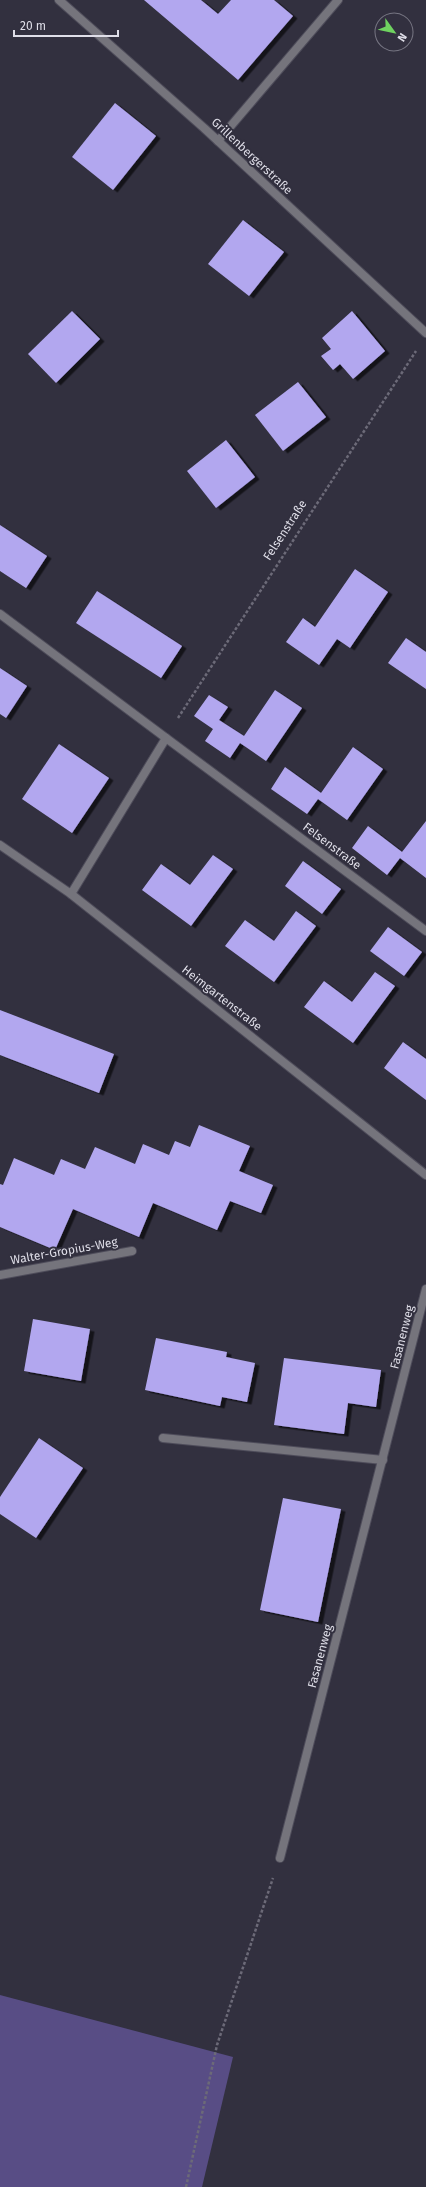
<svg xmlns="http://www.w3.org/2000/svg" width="426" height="2187" font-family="'Fira Sans',sans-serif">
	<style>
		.green { fill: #584d85 }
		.building { fill: #b2a7ef; filter: url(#shadow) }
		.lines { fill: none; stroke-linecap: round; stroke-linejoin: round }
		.lane-casing { stroke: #4e4c5a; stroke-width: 10 }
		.street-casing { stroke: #4e4c5a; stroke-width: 10 }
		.path { stroke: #6c6a78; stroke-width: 2.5; stroke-dasharray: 3 2; stroke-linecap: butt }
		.lane { stroke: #75747c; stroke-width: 8 }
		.street { stroke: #75747c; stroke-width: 8 }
		.labels { text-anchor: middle; stroke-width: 4; stroke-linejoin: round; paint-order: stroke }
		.street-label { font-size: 12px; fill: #dfdee8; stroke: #32303f }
	</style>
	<defs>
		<filter id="shadow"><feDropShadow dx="4.5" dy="2.5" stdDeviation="0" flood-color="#0009"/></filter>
	</defs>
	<rect width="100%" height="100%" fill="#32303f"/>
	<path class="green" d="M 0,1995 L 233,2057 L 202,2187 L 0,2187 Z"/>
	<g class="building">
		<path d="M 144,0 L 201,0 L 218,14 L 231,0 L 274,0 L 293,16 L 238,80 Z"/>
		<path d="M 115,103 L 156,136 L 113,190 L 72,157 Z"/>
		<path d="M 243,220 L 284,252 L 249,296 L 208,264 Z"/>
		<path d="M 72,311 L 100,339 L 56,383 L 28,354 Z"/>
		<path d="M 352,311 L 385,351 L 353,379 L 340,364 L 333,370 L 321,356 L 331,349 L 322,338 Z"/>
		<path d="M 298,382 L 326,417 L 283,451 L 255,415 Z"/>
		<path d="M 226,440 L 255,477 L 216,508 L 187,471 Z"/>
		<path d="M 0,525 L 47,556 L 26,588 L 0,571 Z"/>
		<path d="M 355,569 L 388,592 L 350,648 L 337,639 L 319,665 L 286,642 L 303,618 L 315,627 Z"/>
		<path d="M 97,591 L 182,646 L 161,678 L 76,623 Z"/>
		<path d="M 406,638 L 426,652 L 426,689 L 388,663 Z"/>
		<path d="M 0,668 L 27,686 L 6,718 L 0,714 Z"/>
		<path d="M 275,690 L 302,708 L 266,761 L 240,743 L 230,758 L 205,741 L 213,729 L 194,716 L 209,695 L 228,707 L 219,720 L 244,736 Z"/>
		<path d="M 59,744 L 109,778 L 72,833 L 22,799 Z"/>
		<path d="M 353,747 L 383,769 L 347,820 L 318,799 L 307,814 L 271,789 L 285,767 L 321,793 Z"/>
		<path d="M 426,821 L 426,878 L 400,858 L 387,875 L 352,848 L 368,826 L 402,852 Z"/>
		<path d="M 213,855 L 233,869 L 191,926 L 142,890 L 161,864 L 190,885 Z"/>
		<path d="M 303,861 L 341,889 L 322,914 L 285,886 Z"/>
		<path d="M 296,911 L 316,926 L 274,982 L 225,946 L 245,920 L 274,941 Z"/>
		<path d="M 388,927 L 422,952 L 404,976 L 370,951 Z"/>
		<path d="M 375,972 L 395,986 L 353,1043 L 304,1007 L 324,981 L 352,1002 Z"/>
		<path d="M 0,1010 L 114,1054 L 99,1093 L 0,1055 Z"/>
		<path d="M 403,1042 L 426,1059 L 426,1100 L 384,1068 Z"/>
		<path d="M 199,1125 L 250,1146 L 239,1171 L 273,1185 L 261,1213 L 230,1201 L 217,1230 L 153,1203 L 139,1237 L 73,1209 L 55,1250 L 0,1227 L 0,1184 L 3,1185 L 14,1158 L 54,1175 L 61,1159 L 85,1169 L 95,1147 L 135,1164 L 143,1144 L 169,1155 L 175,1141 L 190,1147 Z"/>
		<path d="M 33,1319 L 90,1329 L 81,1381 L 24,1371 Z"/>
		<path d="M 156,1338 L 227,1352 L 226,1357 L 255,1363 L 247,1402 L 222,1397 L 220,1406 L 145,1390 Z"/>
		<path d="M 284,1358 L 381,1370 L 376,1407 L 348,1403 L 344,1434 L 274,1425 Z"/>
		<path d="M 39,1438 L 83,1468 L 36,1538 L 0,1514 L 0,1497 Z"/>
		<path d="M 283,1498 L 341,1509 L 318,1622 L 260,1610 Z"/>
	</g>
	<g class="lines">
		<defs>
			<path id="lane" d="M 218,141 L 338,0"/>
			<g id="street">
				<path d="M 59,0 L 204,128 L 426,333"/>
				<path d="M 0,614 L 166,738 L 71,894"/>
				<path d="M 166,738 L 426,931"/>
				<path d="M 0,845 L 71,894 L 426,1175"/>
				<path d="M 0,1275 L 132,1251"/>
				<path d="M 163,1438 L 383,1460"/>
				<path d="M 280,1858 L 426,1289"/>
			</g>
		</defs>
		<use href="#lane" class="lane-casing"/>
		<use href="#street" class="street-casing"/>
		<g class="path">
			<path d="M 178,718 L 416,351"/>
			<path d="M 186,2187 L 217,2045 L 273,1878"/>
		</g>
		<use href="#lane" class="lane"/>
		<use href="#street" class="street"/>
	</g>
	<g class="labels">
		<g class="street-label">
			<text transform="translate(252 156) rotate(43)" y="4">Grillenbergerstraße</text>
			<text transform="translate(285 530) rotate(-57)" y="4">Felsenstraße</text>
			<text transform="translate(332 846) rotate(37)" y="4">Felsenstraße</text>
			<text transform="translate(222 998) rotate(38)" y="4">Heimgartenstraße</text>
			<text transform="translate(64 1251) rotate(-10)" y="4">Walter-Gropius-Weg</text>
			<text transform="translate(402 1337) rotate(-76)" y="4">Fasanenweg</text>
			<text transform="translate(320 1656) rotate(-75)" y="4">Fasanenweg</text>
		</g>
	</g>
	<g transform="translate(394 32) rotate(123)"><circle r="19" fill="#32303f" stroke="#777683"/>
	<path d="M0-3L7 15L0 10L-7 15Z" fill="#6fd360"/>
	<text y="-6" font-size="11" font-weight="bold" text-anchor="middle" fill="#dfdee8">N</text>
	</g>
	<path d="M14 30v6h104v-6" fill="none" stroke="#dfdee8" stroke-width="2"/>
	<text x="20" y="30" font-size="12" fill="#dfdee8" stroke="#32303f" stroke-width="3" paint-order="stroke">20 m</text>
</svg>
